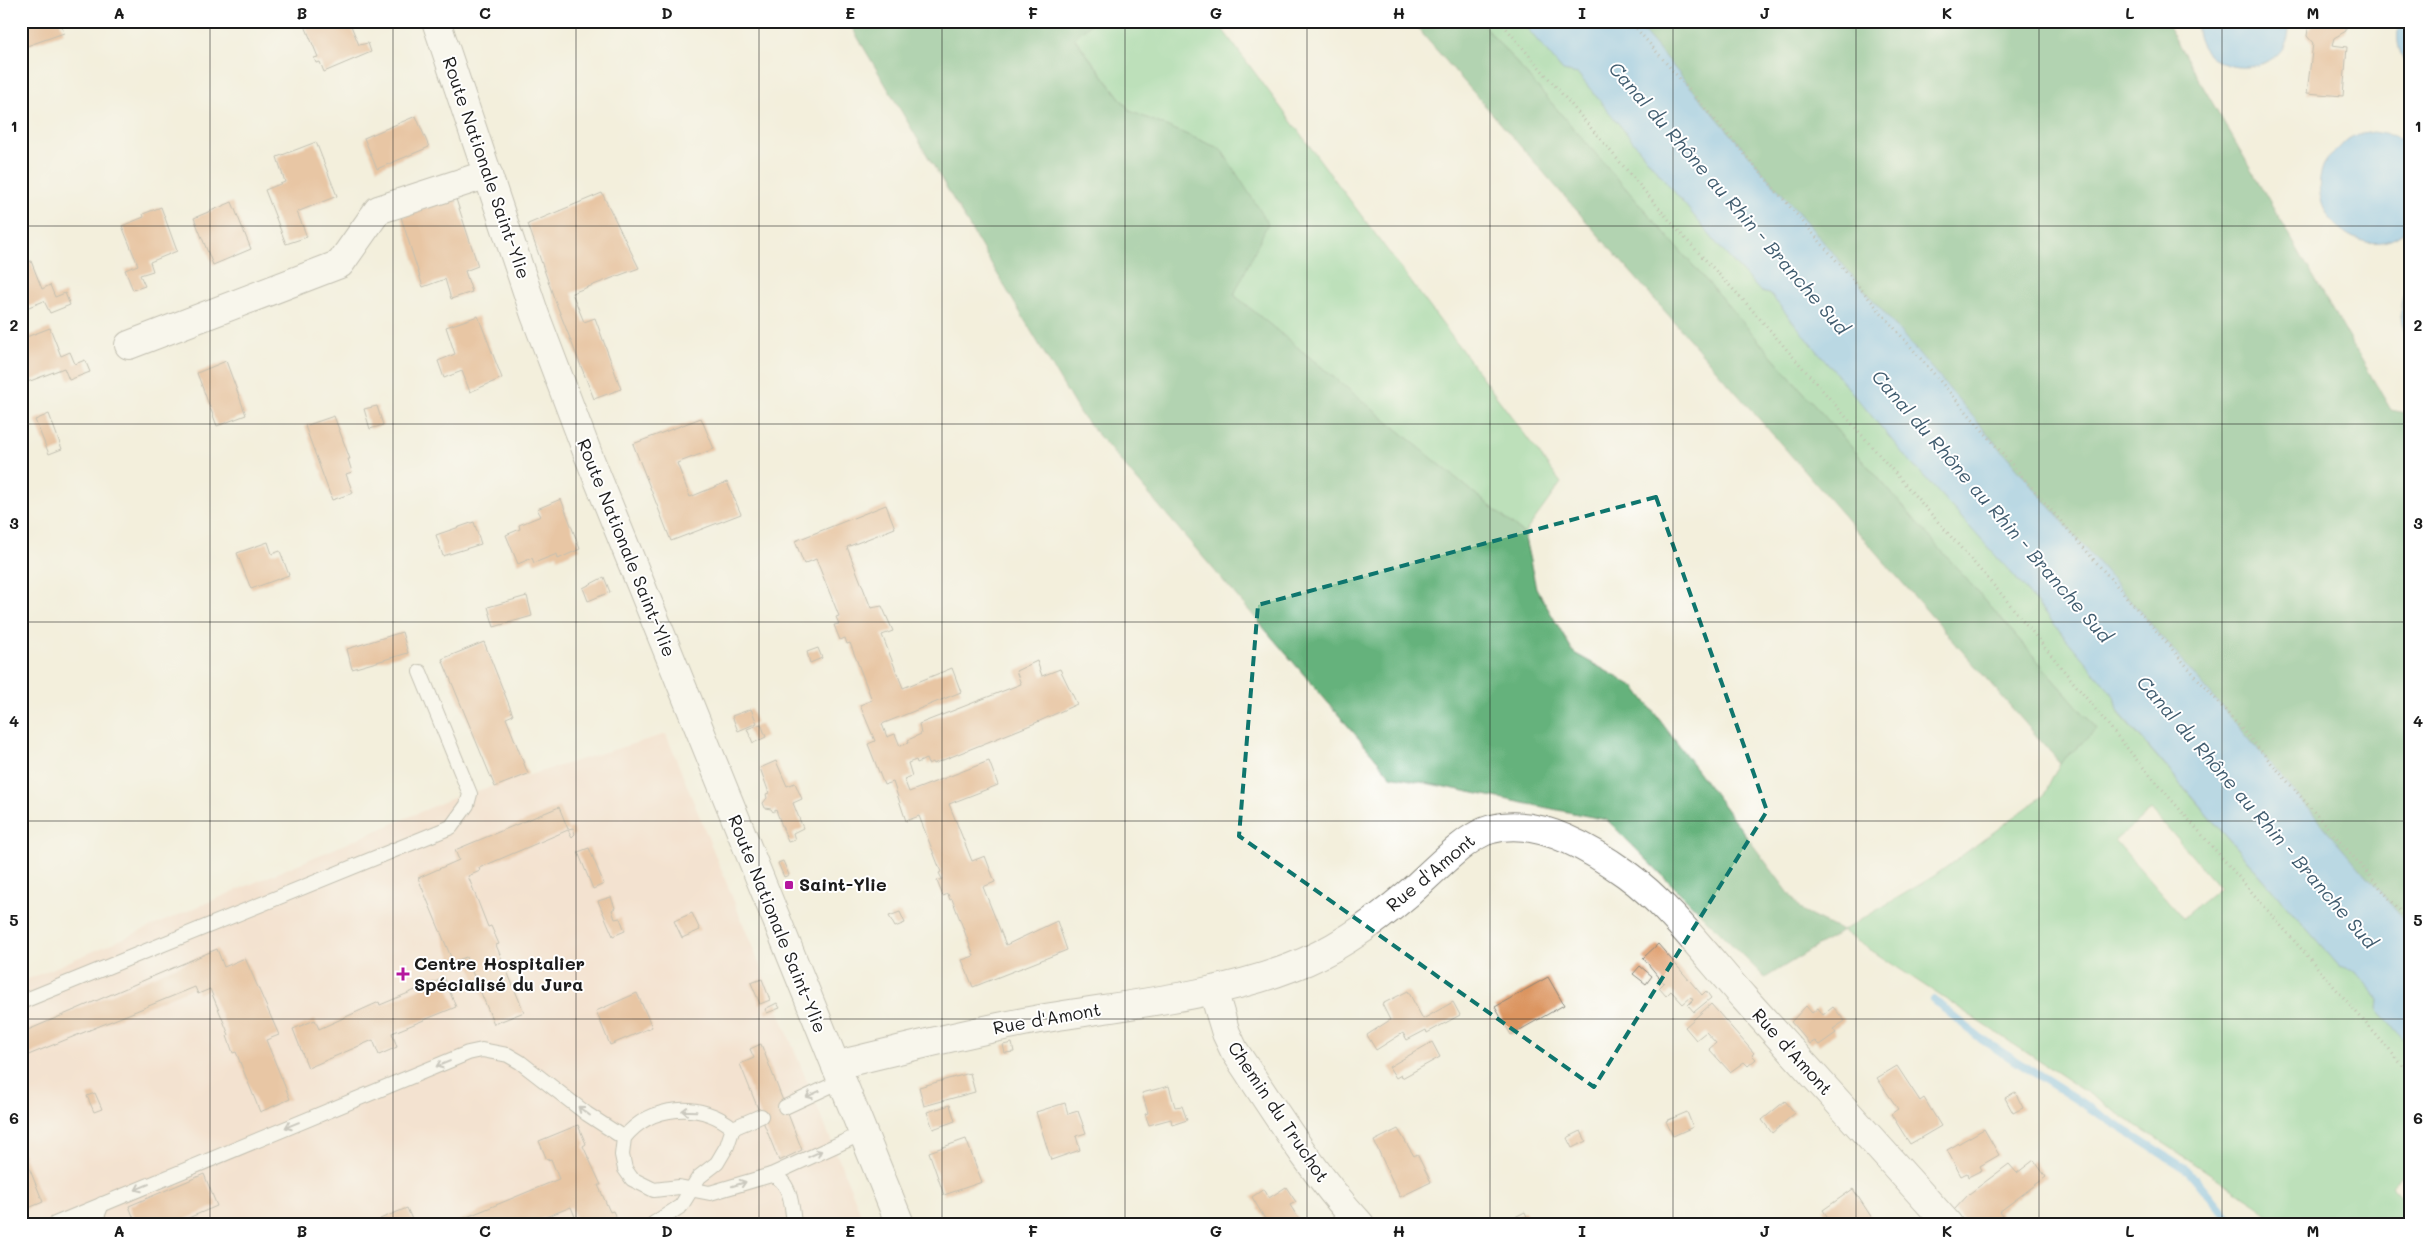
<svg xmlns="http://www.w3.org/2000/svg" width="2432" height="1245" font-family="Mali,sans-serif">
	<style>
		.built { fill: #f4d3c0 }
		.green { fill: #7ccf91; stroke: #4c7656; fill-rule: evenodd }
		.forest { fill: #65b27b; stroke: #40674c }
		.water { fill: #75bcec; stroke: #486c84 }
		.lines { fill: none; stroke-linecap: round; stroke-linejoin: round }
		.stream { stroke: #75bcec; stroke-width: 8 }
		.building { fill: #dc9561 }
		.service-casing { stroke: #88867c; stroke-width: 16 }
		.minor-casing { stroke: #88867c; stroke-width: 30 }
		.tertiary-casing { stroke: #88867c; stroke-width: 30 }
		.secondary-casing { stroke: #88867c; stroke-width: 30 }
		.path { stroke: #88867c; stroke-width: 3; stroke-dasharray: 1 4; stroke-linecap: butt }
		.service { stroke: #fff; stroke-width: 14 }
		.minor { stroke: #fff; stroke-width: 28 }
		.tertiary { stroke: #fff; stroke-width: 28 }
		.secondary { stroke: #fff; stroke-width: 28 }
		.oneway { stroke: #999 }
		.marked { fill: none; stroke: #0f766e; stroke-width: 4; stroke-dasharray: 10 6; stroke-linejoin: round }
		.grid { fill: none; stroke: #1c1c1c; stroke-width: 1; stroke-opacity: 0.55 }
		.poi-dot { fill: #b5179e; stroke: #fff; stroke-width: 2 }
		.labels { text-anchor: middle; stroke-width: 4; stroke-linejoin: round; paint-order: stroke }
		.street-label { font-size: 18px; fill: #1c1c1c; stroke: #fff }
		.poi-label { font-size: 18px; font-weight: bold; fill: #1c1c1c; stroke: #fff; text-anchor: start }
		.water-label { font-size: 19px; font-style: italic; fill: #405c6f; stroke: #fff }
		.neatline { fill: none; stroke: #1c1c1c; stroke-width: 2 }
		.grid-label { font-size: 16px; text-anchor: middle; font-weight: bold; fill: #1c1c1c }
	</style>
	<rect width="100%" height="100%" fill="#fff"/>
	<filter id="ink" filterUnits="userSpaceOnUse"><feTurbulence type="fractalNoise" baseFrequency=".02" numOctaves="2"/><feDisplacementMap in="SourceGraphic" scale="10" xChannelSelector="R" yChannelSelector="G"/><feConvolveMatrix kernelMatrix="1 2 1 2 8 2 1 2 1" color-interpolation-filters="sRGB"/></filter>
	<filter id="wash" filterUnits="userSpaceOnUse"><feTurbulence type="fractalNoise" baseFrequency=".0096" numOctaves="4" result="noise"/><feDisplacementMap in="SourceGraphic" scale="20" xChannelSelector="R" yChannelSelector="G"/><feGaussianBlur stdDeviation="1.12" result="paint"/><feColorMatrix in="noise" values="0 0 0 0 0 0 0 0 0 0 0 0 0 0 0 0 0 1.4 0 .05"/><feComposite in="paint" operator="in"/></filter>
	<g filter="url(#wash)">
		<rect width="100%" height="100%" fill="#f3efdc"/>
		<path class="built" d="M 666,734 L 865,1224 L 21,1224 L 21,982 L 453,798 Z"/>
		<g class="green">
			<path d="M 1094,21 L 1224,21 L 1220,26 L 1561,483 L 1524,534 L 1234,295 L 1221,149 L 1130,111 L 1074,37 Z"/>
			<path d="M 1480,21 L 1521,21 L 1563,71 L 1578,74 L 1722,250 L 1761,292 L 1770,294 L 1901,451 L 2015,577 L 2114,696 L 2117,711 L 2339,966 L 2354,970 L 2379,999 L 2378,1011 L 2411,1047 L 2411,1167 L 2391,1186 L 2411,1207 L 2411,1224 L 2276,1224 L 2259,1206 L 1842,931 L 1934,876 L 2044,795 L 2060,763 L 2097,729 ZM 2152,810 L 2220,888 L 2183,918 L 2115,840 Z"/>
		</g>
		<g class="forest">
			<path d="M 848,21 L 1094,21 L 1074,38 L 1130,111 L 1221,149 L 1268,223 L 1234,295 L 1524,534 L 1536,588 L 1574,653 L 1635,687 L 1803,912 L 1842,931 L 1765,978 L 1607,820 L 1391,776 L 1080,414 Z"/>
			<path d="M 1411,21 L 1480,21 L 2097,729 L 2060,763 Z"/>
			<path d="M 1634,21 L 2165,21 L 2391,410 L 2411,414 L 2411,928 Z"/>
		</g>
		<g class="water">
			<path d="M 1521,21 L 1634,21 L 2411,928 L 2411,1047 L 2378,1011 L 2379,999 L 2354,970 L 2339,966 L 2117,710 L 2114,696 L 2015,577 L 1901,451 L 1770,294 L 1761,292 L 1722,250 L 1578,74 L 1563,71 Z"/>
			<path d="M 2197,21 L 2289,21 C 2295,82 2192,83 2197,21 Z"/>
			<path d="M 2401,21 L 2411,21 L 2411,71 C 2400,58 2393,38 2401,21 Z"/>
			<path d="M 2372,132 L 2395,136 L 2411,147 L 2411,226 C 2369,271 2299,216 2325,162 C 2327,157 2335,152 2339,148 C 2342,145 2346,140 2350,138 C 2356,134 2365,134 2372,132 Z"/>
			<path d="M 2411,281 L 2411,346 C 2399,325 2396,302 2411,281 Z"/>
		</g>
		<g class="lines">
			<path class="stream" d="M 1934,1000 L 1981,1039 L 2189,1171 L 2233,1224"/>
		</g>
		<g id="blocks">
			<g class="building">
				<path d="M 21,21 L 60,21 L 64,33 L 24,47 L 21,37 Z"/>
				<path d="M 303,21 L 349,21 L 359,45 L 368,43 L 371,52 L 324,72 L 320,62 L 316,63 L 314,58 L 318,57 Z"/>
				<path d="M 2313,21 L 2346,21 L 2346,31 L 2334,38 L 2332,45 L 2347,47 L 2343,96 L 2307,93 L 2313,43 L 2307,36 L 2308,29 L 2313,24 Z"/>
				<path d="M 416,116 L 429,147 L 377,169 L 364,138 Z"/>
				<path d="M 316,142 L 337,196 L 297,212 L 307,237 L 286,244 L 265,190 L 285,182 L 277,157 Z"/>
				<path d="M 602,193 L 639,268 L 572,293 L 584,322 L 595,318 L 621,389 L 594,399 L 554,298 L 528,224 Z"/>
				<path d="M 455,196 L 478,266 L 465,271 L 472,292 L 451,299 L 445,279 L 423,287 L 401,217 Z"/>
				<path d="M 232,202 L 251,249 L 213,265 L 194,218 Z"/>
				<path d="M 161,207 L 177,251 L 150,262 L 153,271 L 140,275 L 145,286 L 133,290 L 125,270 L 138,265 L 122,226 L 144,217 L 143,214 Z"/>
				<path d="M 31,261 L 42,289 L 50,285 L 55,297 L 65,293 L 70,305 L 50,313 L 44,301 L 21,310 L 21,264 Z"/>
				<path d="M 478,316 L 502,378 L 470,392 L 462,371 L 444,378 L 438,361 L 455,354 L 446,327 Z"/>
				<path d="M 50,328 L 61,356 L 70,352 L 75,364 L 85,360 L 90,372 L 69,380 L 64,368 L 25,383 L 21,373 L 21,339 Z"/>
				<path d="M 226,361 L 246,415 L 217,426 L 197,373 Z"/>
				<path d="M 377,406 L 383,425 L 370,429 L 364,409 Z"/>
				<path d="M 49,414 L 62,449 L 49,454 L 35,420 Z"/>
				<path d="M 334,416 L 350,459 L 348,459 L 352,472 L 346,474 L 353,493 L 332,500 L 305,426 Z"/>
				<path d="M 701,418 L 714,449 L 677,463 L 690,497 L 727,482 L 741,514 L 671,541 L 633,444 Z"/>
				<path d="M 561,499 L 580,549 L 558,559 L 557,554 L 534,563 L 532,558 L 518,564 L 506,535 L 520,529 L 519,525 L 541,516 L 537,509 Z"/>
				<path d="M 886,505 L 895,528 L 847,547 L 871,608 L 882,606 L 893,631 L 882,635 L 903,688 L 952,668 L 961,692 L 882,724 L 887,737 L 895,734 L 900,746 L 909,743 L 908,740 L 921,734 L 919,724 L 1021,684 L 1016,671 L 1037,661 L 1042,676 L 1060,669 L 1077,704 L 1033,724 L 933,764 L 932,762 L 928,764 L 926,759 L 917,763 L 916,760 L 908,763 L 912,776 L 904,779 L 909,792 L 989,761 L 998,785 L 949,804 L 972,861 L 985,856 L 995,882 L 983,887 L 1006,945 L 1057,921 L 1067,950 L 973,987 L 962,960 L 974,956 L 952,899 L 950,900 L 948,894 L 943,896 L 937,881 L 942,879 L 939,873 L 941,872 L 919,816 L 906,821 L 893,782 L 884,785 L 868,744 L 875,741 L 860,705 L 872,700 L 850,643 L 847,644 L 845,638 L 840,640 L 834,625 L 839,624 L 836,617 L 839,616 L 816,559 L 804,564 L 795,541 Z"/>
				<path d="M 474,522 L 481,544 L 443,556 L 436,535 Z"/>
				<path d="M 268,542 L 272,554 L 280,551 L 289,575 L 251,589 L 237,553 Z"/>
				<path d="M 604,577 L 610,592 L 588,601 L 583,588 Z"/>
				<path d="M 527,596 L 532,616 L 494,627 L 488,607 Z"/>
				<path d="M 402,632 L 408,653 L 352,669 L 347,649 Z"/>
				<path d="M 484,642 L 513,715 L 506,718 L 528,774 L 495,787 L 442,659 Z"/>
				<path d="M 818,648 L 822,658 L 810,663 L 807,652 Z"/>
				<path d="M 751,709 L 757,723 L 738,731 L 732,716 Z"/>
				<path d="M 761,724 L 766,737 L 753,743 L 747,729 Z"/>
				<path d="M 776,761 L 787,786 L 795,783 L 802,799 L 793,803 L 803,828 L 793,833 L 795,840 L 788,842 L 776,810 L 773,812 L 771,809 L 765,808 L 763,803 L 767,798 L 766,794 L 769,793 L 760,768 Z"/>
				<path d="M 559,807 L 568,829 L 573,828 L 575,834 L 572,837 L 568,830 L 479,868 L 480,871 L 468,876 L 488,927 L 491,926 L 499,944 L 496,945 L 524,1012 L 494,1024 L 466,957 L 453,962 L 418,878 L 459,860 L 455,850 Z"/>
				<path d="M 589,848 L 604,884 L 593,889 L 578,852 Z"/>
				<path d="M 783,861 L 789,875 L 784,877 L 778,863 Z"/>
				<path d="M 611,897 L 615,908 L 612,910 L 615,919 L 620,918 L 625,931 L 613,936 L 598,901 Z"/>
				<path d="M 900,912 L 905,923 L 895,927 L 889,916 Z"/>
				<path d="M 692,913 L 700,930 L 682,938 L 674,921 Z"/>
				<path d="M 1658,944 L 1702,995 L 1706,991 L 1711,998 L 1694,1012 L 1688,1005 L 1693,1000 L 1691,997 L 1683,1004 L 1671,991 L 1666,996 L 1659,988 L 1664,983 L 1643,958 Z"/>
				<path d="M 217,949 L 224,967 L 245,958 L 279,1035 L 266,1040 L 290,1099 L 260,1112 L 236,1052 L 233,1053 L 227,1036 L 229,1035 L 210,989 L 198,994 L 195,987 L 21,1058 L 21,1033 Z"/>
				<path d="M 1640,966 L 1652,976 L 1646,984 L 1633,974 Z"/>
				<path d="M 1548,977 L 1564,1005 L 1511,1035 L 1495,1007 Z"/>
				<path d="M 444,978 L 456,1007 L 392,1033 L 397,1047 L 379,1055 L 373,1040 L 308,1068 L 293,1029 L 315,1020 L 319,1029 L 379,1002 L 380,1005 Z"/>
				<path d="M 762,979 L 770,1000 L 760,1004 L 751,983 Z"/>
				<path d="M 1408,991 L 1423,1019 L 1453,1002 L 1460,1015 L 1427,1033 L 1426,1030 L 1407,1040 L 1403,1033 L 1376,1050 L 1367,1035 L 1390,1020 L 1382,1004 Z"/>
				<path d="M 637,993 L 652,1027 L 610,1045 L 596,1011 Z"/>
				<path d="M 777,1003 L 780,1008 L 767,1013 L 765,1009 Z"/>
				<path d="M 1711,1004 L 1754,1053 L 1752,1055 L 1756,1059 L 1748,1066 L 1744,1062 L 1730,1072 L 1709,1049 L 1716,1043 L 1706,1032 L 1696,1040 L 1685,1027 Z"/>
				<path d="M 1806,1006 L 1812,1013 L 1818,1008 L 1823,1015 L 1833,1007 L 1845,1021 L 1833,1029 L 1836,1033 L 1819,1045 L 1815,1041 L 1810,1044 L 1791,1022 Z"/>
				<path d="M 1432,1042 L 1440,1057 L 1402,1078 L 1401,1075 L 1396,1078 L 1389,1067 Z"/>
				<path d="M 1012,1043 L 1014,1052 L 1005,1053 L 1003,1045 Z"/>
				<path d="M 761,1044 L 802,1150 L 779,1161 L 740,1064 L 754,1058 L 750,1049 Z"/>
				<path d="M 1897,1066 L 1920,1101 L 1924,1098 L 1941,1126 L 1910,1144 L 1891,1114 L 1898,1109 L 1877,1078 Z"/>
				<path d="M 970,1073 L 975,1092 L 924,1106 L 919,1087 Z"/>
				<path d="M 1169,1086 L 1175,1107 L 1182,1106 L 1187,1120 L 1172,1125 L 1171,1119 L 1149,1125 L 1145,1114 L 1148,1113 L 1142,1093 Z"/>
				<path d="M 2015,1092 L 2023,1108 L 2013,1113 L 2005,1098 Z"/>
				<path d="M 95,1093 L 102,1109 L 94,1112 L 87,1096 Z"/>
				<path d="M 1785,1101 L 1795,1113 L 1772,1133 L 1762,1120 Z"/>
				<path d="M 1065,1103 L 1068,1114 L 1078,1111 L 1086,1133 L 1076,1136 L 1080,1150 L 1051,1160 L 1036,1112 Z"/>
				<path d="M 950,1105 L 955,1121 L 933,1129 L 927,1112 Z"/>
				<path d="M 1687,1112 L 1693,1127 L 1673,1136 L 1666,1121 Z"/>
				<path d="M 578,1125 L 586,1144 L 583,1146 L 601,1185 L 598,1185 L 610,1212 L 613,1211 L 619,1224 L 578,1224 L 571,1207 L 528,1224 L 450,1224 L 559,1179 L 551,1159 L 547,1160 L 539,1141 Z"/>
				<path d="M 1398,1129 L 1414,1156 L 1417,1154 L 1431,1182 L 1400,1197 L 1374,1141 Z"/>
				<path d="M 1984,1129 L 1999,1155 L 1980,1166 L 1982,1170 L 1968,1177 L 1967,1173 L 1961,1176 L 1947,1150 Z"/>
				<path d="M 1581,1131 L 1586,1141 L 1572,1148 L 1567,1138 Z"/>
				<path d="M 966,1139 L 982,1182 L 944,1195 L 929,1152 Z"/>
				<path d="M 21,1148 L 43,1202 L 21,1211 Z"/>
				<path d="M 2034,1160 L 2046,1177 L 1999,1212 L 2002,1216 L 1993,1224 L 1966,1224 L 1954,1210 L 1969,1194 L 2009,1164 L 2017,1173 Z"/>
				<path d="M 204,1174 L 217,1206 L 174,1224 L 136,1224 L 129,1206 Z"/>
				<path d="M 1286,1187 L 1296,1202 L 1290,1205 L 1302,1224 L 1268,1224 L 1252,1197 L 1264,1189 L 1269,1198 Z"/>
				<path d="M 1853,1189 L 1874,1221 L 1869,1224 L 1832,1224 L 1823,1210 Z"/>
				<path d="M 407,1208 L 414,1224 L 376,1224 L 381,1221 L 380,1219 Z"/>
				<path d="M 1525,1212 L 1530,1224 L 1501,1224 Z"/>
			</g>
		</g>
	</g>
	<g filter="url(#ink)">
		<use href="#blocks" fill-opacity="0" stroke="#88867c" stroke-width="1"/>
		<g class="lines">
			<defs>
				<g id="service">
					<path d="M 21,1002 L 451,827 L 467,805 L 470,794 L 420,672"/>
					<path d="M 785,1107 L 841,1081"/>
					<path d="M 733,1128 C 701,1101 651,1104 624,1138 L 622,1155 L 625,1169 L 632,1179 L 654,1190 L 679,1187 L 710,1193 L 771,1175 C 791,1180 792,1206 794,1224"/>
					<path d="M 733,1128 L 761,1116"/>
					<path d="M 771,1175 L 863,1133"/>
					<path d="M 55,1224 L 468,1053 L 482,1050 L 508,1055 L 520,1062 L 587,1114 L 624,1138"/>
					<path d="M 94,1224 L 102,1204"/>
					<path d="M 653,1224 L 681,1206 L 699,1177 L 717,1163 L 727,1146 L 733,1128"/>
				</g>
				<g id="minor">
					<path d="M 129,345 L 340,264 L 378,210 L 488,174"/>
					<path d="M 1213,990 L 1226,1033 L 1234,1050 C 1274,1110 1311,1171 1360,1224"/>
				</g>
				<path id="tertiary" d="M 836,1067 L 853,1061 C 915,1046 977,1030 1040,1019 C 1121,1005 1215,997 1292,967 C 1335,951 1374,923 1409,893 C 1430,875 1466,835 1492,829 C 1537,817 1590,848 1626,874 C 1669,905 1708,958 1744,998 C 1812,1074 1880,1148 1948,1224"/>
				<path id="secondary" d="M 436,21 L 535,315 L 589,457 L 900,1224"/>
			</defs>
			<use href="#service" class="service-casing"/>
			<use href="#minor" class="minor-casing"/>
			<use href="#tertiary" class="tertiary-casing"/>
			<use href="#secondary" class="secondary-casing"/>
			<g class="path">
				<path d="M 1500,21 L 1681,234 L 1746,303 L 2003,596 L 2136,759 L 2411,1075"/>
				<path d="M 1630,21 L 2096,562 L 2411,923"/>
				<path d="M 26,1224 L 36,1219"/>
			</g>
			<use href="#service" class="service"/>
			<use href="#minor" class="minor"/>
			<use href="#tertiary" class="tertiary"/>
			<use href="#secondary" class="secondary"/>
		</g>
		<defs><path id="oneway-shaft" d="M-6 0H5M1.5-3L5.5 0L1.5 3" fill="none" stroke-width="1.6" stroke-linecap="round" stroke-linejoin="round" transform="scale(1.25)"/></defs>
		<g class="oneway">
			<use href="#oneway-shaft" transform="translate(443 1064) rotate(158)"/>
			<use href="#oneway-shaft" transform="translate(813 1094) rotate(156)"/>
			<use href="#oneway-shaft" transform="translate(584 1111) rotate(-143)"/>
			<use href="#oneway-shaft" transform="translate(689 1111) rotate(-178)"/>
			<use href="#oneway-shaft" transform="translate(292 1125) rotate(158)"/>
			<use href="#oneway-shaft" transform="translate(815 1154) rotate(-25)"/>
			<use href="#oneway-shaft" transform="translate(739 1184) rotate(-17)"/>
			<use href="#oneway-shaft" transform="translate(142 1187) rotate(157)"/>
		</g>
	</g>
	<path d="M0 0H2432V1245H0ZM 1656,497 L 1767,811 L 1594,1087 L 1239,836 L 1258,605 Z" fill="#f3efdc" fill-opacity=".55" fill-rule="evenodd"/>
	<path class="marked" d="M 1656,497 L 1767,811 L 1594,1087 L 1239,836 L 1258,605 Z"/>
	<path class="grid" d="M 210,21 L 210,1224M 393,21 L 393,1224M 576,21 L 576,1224M 759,21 L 759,1224M 942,21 L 942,1224M 1125,21 L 1125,1224M 1307,21 L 1307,1224M 1490,21 L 1490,1224M 1673,21 L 1673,1224M 1856,21 L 1856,1224M 2039,21 L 2039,1224M 2222,21 L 2222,1224M 21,226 L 2411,226M 21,424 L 2411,424M 21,622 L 2411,622M 21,821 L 2411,821M 21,1019 L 2411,1019"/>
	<g class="poi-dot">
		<rect x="784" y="880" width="10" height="10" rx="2.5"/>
		<path d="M400.5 966.5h5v5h5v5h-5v5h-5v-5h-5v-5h5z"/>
	</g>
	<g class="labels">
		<g class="street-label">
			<text transform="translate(486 168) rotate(71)" y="6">Route Nationale Saint-Ylie</text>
			<text transform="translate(626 548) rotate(68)" y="6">Route Nationale Saint-Ylie</text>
			<text transform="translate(1431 873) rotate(-40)" y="6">Rue d'Amont</text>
			<text transform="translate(777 924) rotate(68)" y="6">Route Nationale Saint-Ylie</text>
			<text transform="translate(1047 1019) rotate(-10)" y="6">Rue d'Amont</text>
			<text transform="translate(1792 1052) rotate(48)" y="6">Rue d'Amont</text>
			<text transform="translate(1278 1112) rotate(56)" y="6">Chemin du Truchot</text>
		</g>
		<g class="poi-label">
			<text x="799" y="891">Saint-Ylie</text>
			<text x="414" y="970">Centre Hospitalier<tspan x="414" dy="21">Spécialisé du Jura</tspan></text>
		</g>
		<g class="water-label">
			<text transform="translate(1729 198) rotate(49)" y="7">Canal du Rhône au Rhin - Branche Sud</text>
			<text transform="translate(1992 506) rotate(49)" y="7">Canal du Rhône au Rhin - Branche Sud</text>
			<text transform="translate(2257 812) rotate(49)" y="7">Canal du Rhône au Rhin - Branche Sud</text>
		</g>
	</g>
	<rect width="2432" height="1245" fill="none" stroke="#fff" stroke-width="55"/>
	<rect x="28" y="28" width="2376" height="1190" class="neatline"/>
	<g class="grid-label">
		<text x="119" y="19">A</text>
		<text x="302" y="19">B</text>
		<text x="485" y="19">C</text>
		<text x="667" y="19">D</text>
		<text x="850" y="19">E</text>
		<text x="1033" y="19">F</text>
		<text x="1216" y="19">G</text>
		<text x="1399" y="19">H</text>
		<text x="1582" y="19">I</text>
		<text x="1765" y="19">J</text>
		<text x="1947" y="19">K</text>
		<text x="2130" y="19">L</text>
		<text x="2313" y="19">M</text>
		<text x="14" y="132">1</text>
		<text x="2418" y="132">1</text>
		<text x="14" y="331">2</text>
		<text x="2418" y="331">2</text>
		<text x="14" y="529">3</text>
		<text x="2418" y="529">3</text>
		<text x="14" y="727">4</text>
		<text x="2418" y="727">4</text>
		<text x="14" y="926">5</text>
		<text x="2418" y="926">5</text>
		<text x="14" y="1124">6</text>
		<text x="2418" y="1124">6</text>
		<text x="119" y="1237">A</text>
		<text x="302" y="1237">B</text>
		<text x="485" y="1237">C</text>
		<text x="667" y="1237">D</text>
		<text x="850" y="1237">E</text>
		<text x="1033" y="1237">F</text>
		<text x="1216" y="1237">G</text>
		<text x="1399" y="1237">H</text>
		<text x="1582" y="1237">I</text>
		<text x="1765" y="1237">J</text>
		<text x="1947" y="1237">K</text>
		<text x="2130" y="1237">L</text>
		<text x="2313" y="1237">M</text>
	</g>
</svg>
